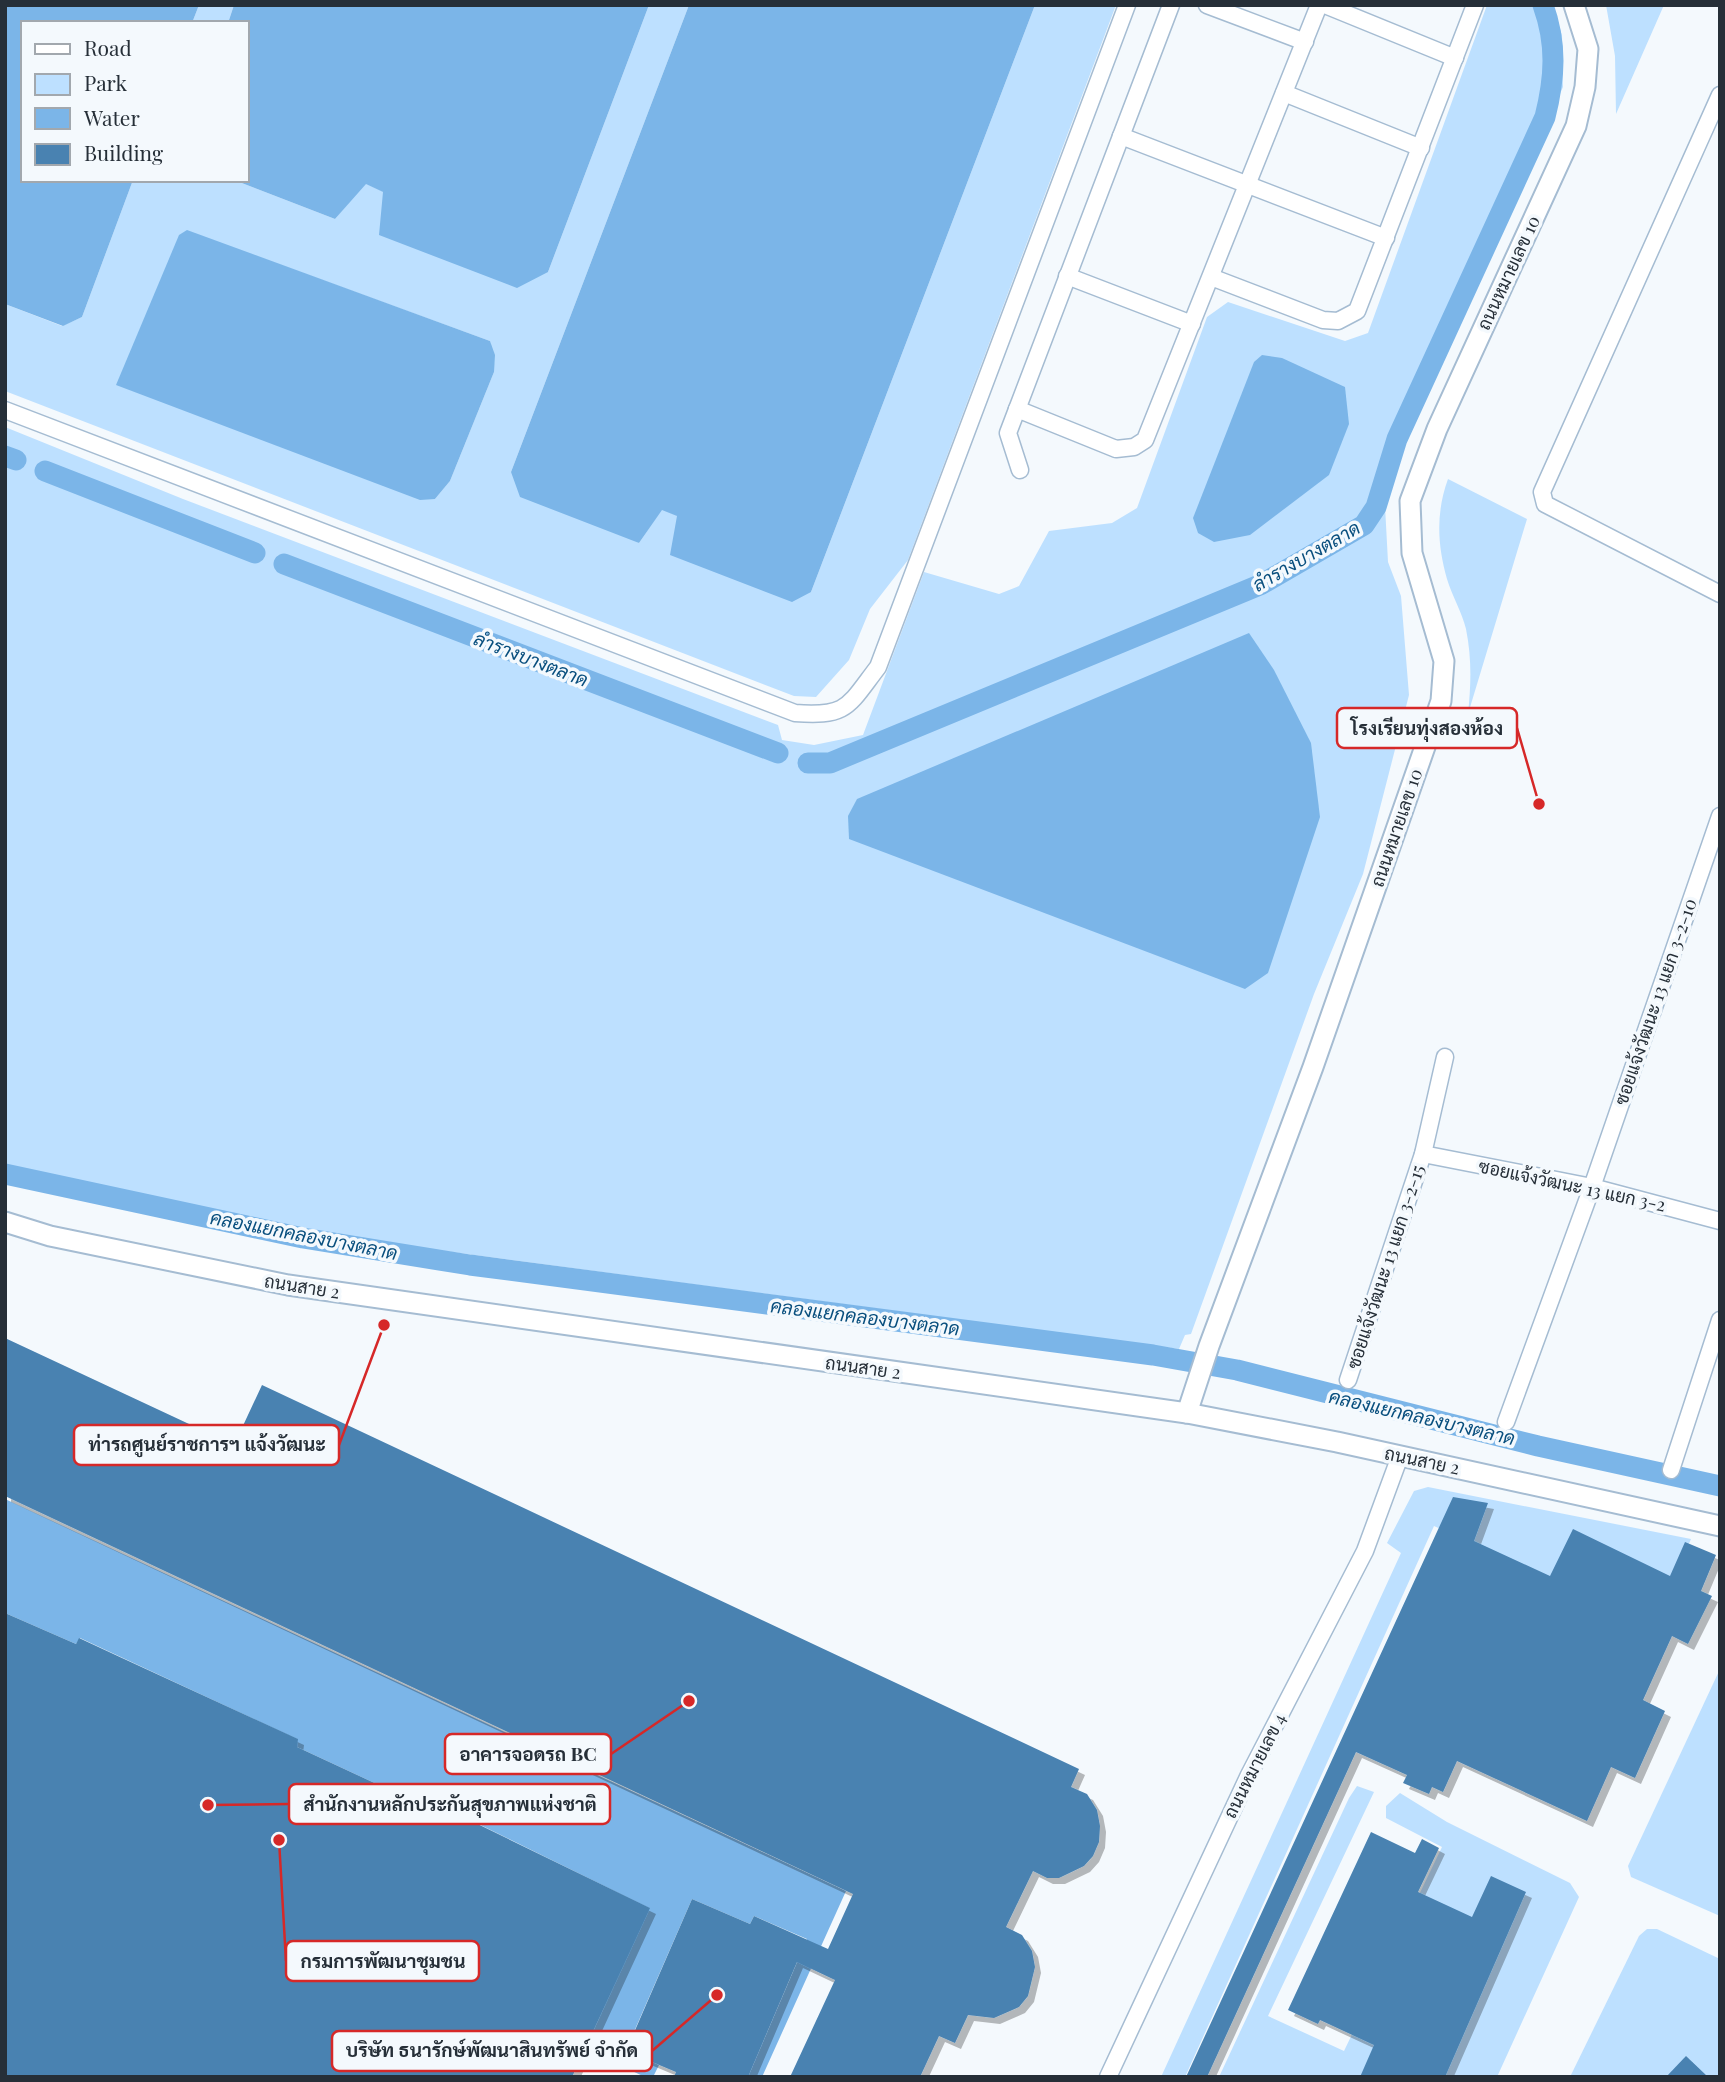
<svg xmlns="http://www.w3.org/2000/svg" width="1725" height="2082" font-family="'Playfair Display',Sarabun,serif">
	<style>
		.green { fill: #bde0ff; fill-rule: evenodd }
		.water { fill: #7bb5e8 }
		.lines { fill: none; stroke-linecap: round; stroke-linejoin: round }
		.canal { stroke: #7bb5e8; stroke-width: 21 }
		.building { fill: #4982b1; filter: url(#shadow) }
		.minor-casing { stroke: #a5bcd2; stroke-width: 19 }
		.tertiary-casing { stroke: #a5bcd2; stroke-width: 23 }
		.minor { stroke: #fff; stroke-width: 16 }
		.tertiary { stroke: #fff; stroke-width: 19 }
		.labels { text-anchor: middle; stroke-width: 7; stroke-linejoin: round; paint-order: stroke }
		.street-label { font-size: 18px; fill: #262f38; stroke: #f4f9fd }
		.water-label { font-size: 19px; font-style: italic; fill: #094f7e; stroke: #f4f9fd }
		.leader { fill: none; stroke: #d62828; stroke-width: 2.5 }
		.callout-dot { fill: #d62828; stroke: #f4f9fd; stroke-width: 2.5 }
		.callout { fill: #f4f9fd; stroke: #d62828; stroke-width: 2.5 }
		.callout-label { font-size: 19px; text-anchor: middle; font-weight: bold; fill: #262f38 }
	</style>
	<defs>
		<filter id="shadow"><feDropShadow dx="6" dy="6" stdDeviation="0" flood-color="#0004"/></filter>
	</defs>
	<rect width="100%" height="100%" fill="#f4f9fd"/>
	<g class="green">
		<path d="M 199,5 L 234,5 L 228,23 L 192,23 Z"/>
		<path d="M 649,5 L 689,5 L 511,472 L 639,543 L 662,509 L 678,516 L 811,592 L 1035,5 L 1116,5 L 908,560 L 870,609 L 849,660 L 816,697 L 794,696 L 5,391 L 5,304 L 62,326 L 82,317 L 133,180 L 234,180 L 335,219 L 365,183 L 548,272 ZM 187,231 L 490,341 L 494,372 L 450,481 L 435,499 Z"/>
		<path d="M 1487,5 L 1552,5 L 1562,35 L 1563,87 L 1391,477 L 1385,506 L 1388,562 L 1401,596 L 1409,695 L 1363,874 L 1314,994 L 1191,1334 L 1185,1335 L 1179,1349 L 362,1240 L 155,1200 L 5,1165 L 5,427 L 183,499 L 778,725 L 782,740 L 814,745 L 863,735 L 924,572 L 999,594 L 1019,586 L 1049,531 L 1112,523 L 1137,508 L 1207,317 L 1228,302 L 1345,341 L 1368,333 Z"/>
		<path d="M 1606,5 L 1664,5 L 1616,114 L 1615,56 Z"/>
		<path d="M 1448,479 L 1527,519 L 1468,714 C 1471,685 1472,659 1466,629 C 1462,612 1452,596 1447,579 C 1437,544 1436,512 1448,479 Z"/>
		<path d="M 1428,1487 L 1691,1539 L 1671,1585 L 1552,1581 L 1434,1526 L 1185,2077 L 1161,2077 L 1401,1553 L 1387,1543 L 1414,1491 Z"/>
		<path d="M 1720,1669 L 1720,1916 L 1631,1877 L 1628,1866 Z"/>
		<path d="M 1357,1786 L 1374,1792 L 1268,2016 L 1344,2051 L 1442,1847 L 1386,1818 L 1386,1806 L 1400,1793 L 1447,1822 L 1570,1883 L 1579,1897 L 1497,2077 L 1219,2077 L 1349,1798 Z"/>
		<path d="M 1647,1929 L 1657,1929 L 1720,1959 L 1720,2077 L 1570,2077 L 1639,1936 Z"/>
	</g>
	<g class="water">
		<path d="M 5,5 L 199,5 L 192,23 L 23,23 L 23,180 L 133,180 L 82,317 L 63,326 L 5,304 Z"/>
		<path d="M 234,5 L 649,5 L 548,272 L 517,288 L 379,235 L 383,192 L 366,184 L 335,219 L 234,180 L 247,180 L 247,23 L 228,23 Z"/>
		<path d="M 689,5 L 1035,5 L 811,592 L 792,602 L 670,555 L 677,516 L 662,510 L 639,543 L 520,497 L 511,472 Z"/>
		<path d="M 187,230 L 490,341 L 495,355 L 494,372 L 450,481 L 435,499 L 420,500 L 116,385 L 179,235 Z"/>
		<path d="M 1262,355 L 1282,358 L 1345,387 L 1349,424 L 1329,475 L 1250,535 L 1214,542 L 1198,533 L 1193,518 L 1254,362 Z"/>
		<path d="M 1249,633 L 1274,670 L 1311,743 L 1320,817 L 1268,973 L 1245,989 L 849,839 L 848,816 L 857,799 Z"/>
		<path d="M 5,1499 L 846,1891 L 762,2077 L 748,2077 L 807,1939 L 754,1916 L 750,1924 L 692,1899 L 626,2050 L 659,2065 L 653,2077 L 645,2077 L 585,2049 L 649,1908 L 456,1813 L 452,1819 L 297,1747 L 297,1739 L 80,1638 L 76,1644 L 5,1613 Z"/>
	</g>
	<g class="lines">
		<g class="canal">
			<path d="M 5,456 L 16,460"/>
			<path d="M 45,471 L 255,553"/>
			<path d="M 284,564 L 778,753"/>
			<path d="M 808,763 L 830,763 L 1262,584 L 1364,525 L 1376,507 L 1397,439 L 1545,117 C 1555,77 1557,44 1543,5"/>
			<path d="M 5,1174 L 303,1238 L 470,1265 L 1153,1355 L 1237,1370 L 1538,1446 L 1720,1486"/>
		</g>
	</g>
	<g class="building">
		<path d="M 5,1338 L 234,1445 L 262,1385 L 1079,1769 L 1071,1787 L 1087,1794 L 1097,1810 L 1100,1826 L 1099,1842 L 1093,1856 L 1084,1866 L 1059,1878 L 1047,1878 L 1033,1871 L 1006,1927 L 1022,1935 L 1032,1951 L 1035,1967 L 1028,1996 L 1019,2007 L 994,2018 L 968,2015 L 955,2043 L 939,2036 L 920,2077 L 790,2077 L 835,1980 L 797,1962 L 748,2077 L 674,2077 L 676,2072 L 626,2051 L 692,1899 L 750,1924 L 754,1916 L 828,1949 L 853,1894 L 5,1496 Z"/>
		<path d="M 1453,1497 L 1488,1503 L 1474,1541 L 1550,1576 L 1573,1529 L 1670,1576 L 1685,1542 L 1716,1555 L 1701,1591 L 1712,1596 L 1688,1644 L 1672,1636 L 1643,1700 L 1665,1711 L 1635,1778 L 1611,1767 L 1587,1821 L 1457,1761 L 1443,1792 L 1432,1787 L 1429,1794 L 1403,1783 L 1407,1775 L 1356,1752 L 1207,2077 L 1186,2077 Z"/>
		<path d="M 5,1613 L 76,1644 L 79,1638 L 122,1658 L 298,1739 L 297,1747 L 452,1819 L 455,1813 L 650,1908 L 572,2077 L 5,2077 Z"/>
		<path d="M 1371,1832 L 1415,1853 L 1422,1839 L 1439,1848 L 1418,1892 L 1472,1917 L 1491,1876 L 1526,1892 L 1445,2077 L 1360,2077 L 1374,2045 L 1320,2020 L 1318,2024 L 1288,2010 Z"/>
		<path d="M 1686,2056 L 1708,2077 L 1666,2077 Z"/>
	</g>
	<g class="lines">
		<defs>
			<g id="minor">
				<path d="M 1207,5 L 1305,42"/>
				<path d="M 1325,5 L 1455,58"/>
				<path d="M 1284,93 L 1421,148"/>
				<path d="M 1720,95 L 1542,492 L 1545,504 L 1720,594"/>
				<path d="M 1121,136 L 1386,238"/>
				<path d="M 1067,276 L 1192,324"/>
				<path d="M 1211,277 L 1323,320 L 1338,321 L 1357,311 L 1475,5"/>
				<path d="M 1017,409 L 1116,449 L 1134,447 L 1145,440 L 1319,5"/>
				<path d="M 5,410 L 795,713 C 848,717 848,706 878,667 L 1127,5"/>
				<path d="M 1020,470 L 1008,433 L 1171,5"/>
				<path d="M 1423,1154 L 1592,1187 L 1720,1221"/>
				<path d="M 1348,1380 L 1423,1154 L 1445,1057"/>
				<path d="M 1506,1422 L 1592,1187 L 1720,816"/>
				<path d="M 1671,1470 L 1720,1320"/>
				<path d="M 1108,2077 L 1249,1775 L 1365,1551 L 1400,1456"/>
			</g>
			<g id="tertiary">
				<path d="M 5,1222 L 50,1236 L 288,1285 L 1187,1413 L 1337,1442 L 1720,1526"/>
				<path d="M 1187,1413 L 1209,1346 L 1313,1067 L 1441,701 L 1444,661 L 1412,553 L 1410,501 L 1437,429 L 1576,126 L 1585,87 L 1588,49 L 1574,5"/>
			</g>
		</defs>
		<use href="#minor" class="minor-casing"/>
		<use href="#tertiary" class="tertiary-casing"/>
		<use href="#minor" class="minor"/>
		<use href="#tertiary" class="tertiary"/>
	</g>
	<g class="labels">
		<g class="street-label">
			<text transform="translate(1509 273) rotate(-65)" y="6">ถนนหมายเลข 10</text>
			<text transform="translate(1397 828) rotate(-71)" y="6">ถนนหมายเลข 10</text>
			<text transform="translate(1656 1002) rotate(-71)" y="6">ซอยแจ้งวัฒนะ 13 แยก 3-2-10</text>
			<text transform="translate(1572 1186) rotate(12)" y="6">ซอยแจ้งวัฒนะ 13 แยก 3-2</text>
			<text transform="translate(1386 1267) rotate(-72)" y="6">ซอยแจ้งวัฒนะ 13 แยก 3-2-15</text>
			<text transform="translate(302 1287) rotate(9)" y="6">ถนนสาย 2</text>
			<text transform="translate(863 1368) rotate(8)" y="6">ถนนสาย 2</text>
			<text transform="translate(1422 1461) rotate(12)" y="6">ถนนสาย 2</text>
			<text transform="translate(1255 1766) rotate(-63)" y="6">ถนนหมายเลข 4</text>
		</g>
		<g class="water-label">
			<text transform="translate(1306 556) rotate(-30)" y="7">ลำรางบางตลาด</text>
			<text transform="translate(531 659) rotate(21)" y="7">ลำรางบางตลาด</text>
			<text transform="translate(304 1235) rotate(11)" y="7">คลองแยกคลองบางตลาด</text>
			<text transform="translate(865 1317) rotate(7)" y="7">คลองแยกคลองบางตลาด</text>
			<text transform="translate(1422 1417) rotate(13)" y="7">คลองแยกคลองบางตลาด</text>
		</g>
	</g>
	<path class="leader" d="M1539 804L1517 728M384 1325L339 1445M689 1701L611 1754M208 1805L289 1804M279 1840L286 1961M717 1995L652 2051"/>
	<g class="callout-dot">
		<circle cx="1539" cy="804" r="7"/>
		<circle cx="384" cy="1325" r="7"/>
		<circle cx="689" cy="1701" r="7"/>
		<circle cx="208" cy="1805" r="7"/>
		<circle cx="279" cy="1840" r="7"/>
		<circle cx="717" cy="1995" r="7"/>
	</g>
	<g class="callout">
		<rect x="1337" y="708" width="180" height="40" rx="7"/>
		<rect x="74" y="1425" width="265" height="40" rx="7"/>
		<rect x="445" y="1734" width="166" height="40" rx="7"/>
		<rect x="289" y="1784" width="321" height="40" rx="7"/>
		<rect x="286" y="1941" width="193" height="40" rx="7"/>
		<rect x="332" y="2031" width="320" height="40" rx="7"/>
	</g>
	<g class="callout-label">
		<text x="1427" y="735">โรงเรียนทุ่งสองห้อง</text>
		<text x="207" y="1451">ท่ารถศูนย์ราชการฯ แจ้งวัฒนะ</text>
		<text x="528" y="1761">อาคารจอดรถ BC</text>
		<text x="450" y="1811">สำนักงานหลักประกันสุขภาพแห่งชาติ</text>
		<text x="383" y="1968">กรมการพัฒนาชุมชน</text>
		<text x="492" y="2057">บริษัท ธนารักษ์พัฒนาสินทรัพย์ จำกัด</text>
	</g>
	<rect width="1725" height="2082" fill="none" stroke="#262f38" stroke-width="14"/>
	<rect x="21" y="21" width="228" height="161" fill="#f4f9fd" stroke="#a2a8ae" stroke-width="2"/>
	<rect x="35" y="44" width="35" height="10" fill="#ffffff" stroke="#a2a8ae" stroke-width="2"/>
	<text x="84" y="56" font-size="21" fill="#262f38">Road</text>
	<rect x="35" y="74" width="35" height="21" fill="#bde0ff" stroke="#a2a8ae" stroke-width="2"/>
	<text x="84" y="91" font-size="21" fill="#262f38">Park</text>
	<rect x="35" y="108" width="35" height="21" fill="#7bb5e8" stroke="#a2a8ae" stroke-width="2"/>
	<text x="84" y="126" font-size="21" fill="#262f38">Water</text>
	<rect x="35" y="144" width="35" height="21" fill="#4982b1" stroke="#a2a8ae" stroke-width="2"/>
	<text x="84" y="161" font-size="21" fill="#262f38">Building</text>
</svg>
